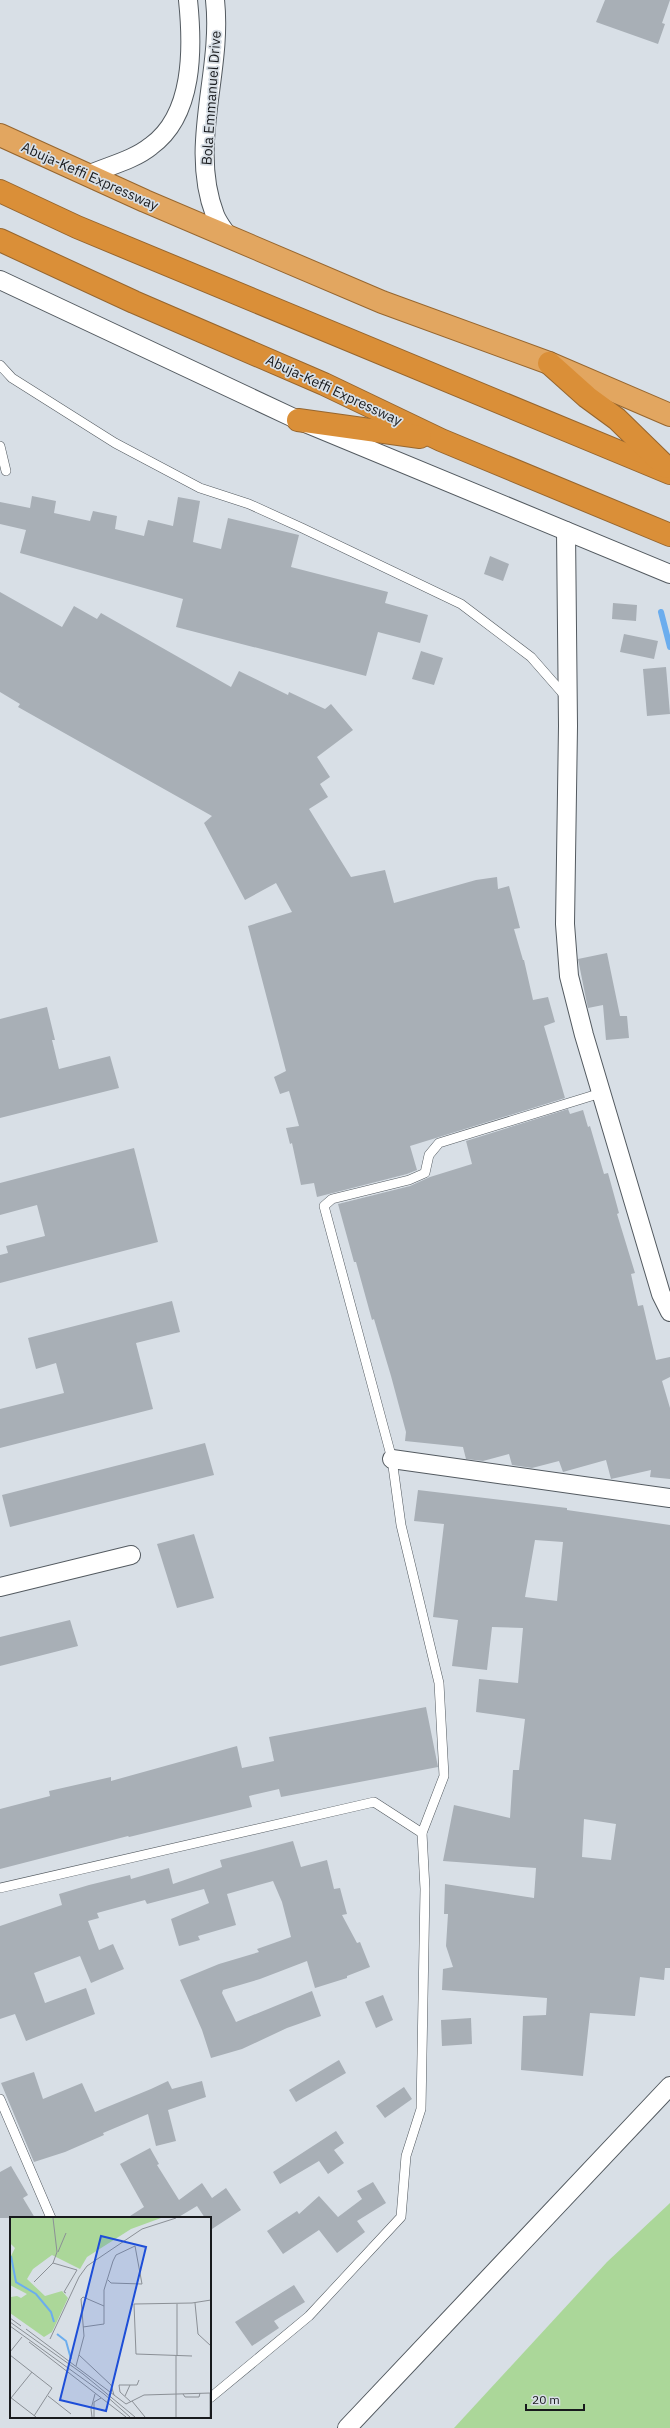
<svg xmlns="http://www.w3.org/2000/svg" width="670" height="2428" font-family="'IBM Plex Sans',sans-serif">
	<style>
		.green { fill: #abd799 }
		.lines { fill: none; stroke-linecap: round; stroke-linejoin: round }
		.stream { stroke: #6badee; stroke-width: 6 }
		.building { fill: #a8afb6; fill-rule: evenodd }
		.service-casing { stroke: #535a60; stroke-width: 10 }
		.minor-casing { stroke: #535a60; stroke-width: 20 }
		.trunk-casing { stroke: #96662f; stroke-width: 24 }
		.motorway-casing { stroke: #96662f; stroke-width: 24 }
		.service { stroke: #fff; stroke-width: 9 }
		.minor { stroke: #fff; stroke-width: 18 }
		.trunk { stroke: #e2a660; stroke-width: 22 }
		.motorway { stroke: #da8f38; stroke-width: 22 }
		.labels { text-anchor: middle; stroke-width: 3.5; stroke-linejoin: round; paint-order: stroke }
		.street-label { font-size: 14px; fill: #181a1d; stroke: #d8dfe6 }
		.inset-river { fill: none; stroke: #6badee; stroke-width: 2 }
		.inset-road { fill: none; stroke: #8b9096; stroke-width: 1 }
		.view { fill: #1d4ed8; fill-opacity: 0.15; stroke: #1d4ed8; stroke-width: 2 }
		.inset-edge { fill: none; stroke: #181a1d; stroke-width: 2 }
	</style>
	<rect width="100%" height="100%" fill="#d8dfe6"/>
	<path class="green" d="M 670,2203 L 670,2428 L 454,2428 L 607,2262 Z"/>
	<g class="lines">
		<path class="stream" d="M 661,612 L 670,647"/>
	</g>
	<g class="building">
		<path d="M 605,0 L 670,0 L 662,23 L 665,24 L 658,44 L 596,22 Z"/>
		<path d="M 32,496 L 56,501 L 54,513 L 90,521 L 93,511 L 117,516 L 115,529 L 144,536 L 148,520 L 173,526 L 178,497 L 200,501 L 193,542 L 221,549 L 228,518 L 299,535 L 291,567 L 388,592 L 385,603 L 428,615 L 420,643 L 378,632 L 366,676 L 176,627 L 183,599 L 20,553 L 26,530 L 0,524 L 0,502 L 30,508 Z"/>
		<path d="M 490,556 L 509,564 L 503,581 L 484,574 Z"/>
		<path d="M 0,592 L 62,627 L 74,606 L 97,619 L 101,613 L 231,687 L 239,671 L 288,695 L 289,692 L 325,709 L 331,704 L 353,730 L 317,757 L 330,777 L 320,784 L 328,797 L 309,809 L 351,877 L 385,870 L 394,903 L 476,880 L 497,877 L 498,889 L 509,886 L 520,928 L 514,929 L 523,960 L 524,960 L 533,1000 L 548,997 L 555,1022 L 544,1026 L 565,1098 L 410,1146 L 417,1170 L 407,1174 L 317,1197 L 314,1183 L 301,1185 L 292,1143 L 290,1144 L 286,1128 L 299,1126 L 289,1091 L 280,1094 L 274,1077 L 286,1071 L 248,926 L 292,912 L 276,883 L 245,900 L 204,823 L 212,816 L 18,707 L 20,704 L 0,692 Z"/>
		<path d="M 613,603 L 637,605 L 636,621 L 612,619 Z"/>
		<path d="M 624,634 L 658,641 L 654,659 L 620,652 Z"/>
		<path d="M 421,651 L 443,658 L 434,685 L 412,679 Z"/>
		<path d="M 666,667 L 670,714 L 647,716 L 643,669 Z"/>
		<path d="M 607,953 L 620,1016 L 627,1016 L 629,1038 L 606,1040 L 603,1005 L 588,1008 L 586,999 L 578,959 Z"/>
		<path d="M 47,1007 L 55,1040 L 52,1040 L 59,1069 L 110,1056 L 119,1088 L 0,1118 L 0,1019 Z"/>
		<path d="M 568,1109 L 570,1114 L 583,1110 L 588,1127 L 590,1126 L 604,1174 L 608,1173 L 619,1213 L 617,1214 L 635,1273 L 631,1274 L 638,1306 L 643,1305 L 656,1360 L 670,1357 L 670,1377 L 662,1381 L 670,1408 L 670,1479 L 650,1477 L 651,1470 L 611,1479 L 606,1460 L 563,1472 L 559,1461 L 532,1468 L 512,1465 L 509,1454 L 483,1461 L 466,1459 L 463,1447 L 405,1441 L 406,1432 L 391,1376 L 374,1319 L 372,1320 L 356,1262 L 354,1262 L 338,1204 L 410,1186 L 430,1177 L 472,1164 L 466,1141 Z"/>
		<path d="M 134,1148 L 158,1242 L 0,1283 L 0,1255 L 8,1253 L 6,1246 L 45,1236 L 37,1205 L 0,1215 L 0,1183 Z"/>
		<path d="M 172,1301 L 180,1332 L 136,1343 L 153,1409 L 0,1448 L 0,1409 L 64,1393 L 56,1363 L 36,1369 L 28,1338 Z"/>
		<path d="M 205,1443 L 214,1475 L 10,1527 L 2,1495 Z"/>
		<path d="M 418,1490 L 567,1508 L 567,1510 L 670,1525 L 670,1968 L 665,1968 L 664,1980 L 640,1977 L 635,2016 L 590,2013 L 583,2076 L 521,2070 L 523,2016 L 546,2015 L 547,1998 L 442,1990 L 443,1969 L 453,1967 L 446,1946 L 448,1914 L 444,1914 L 445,1884 L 534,1898 L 536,1868 L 443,1861 L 454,1805 L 510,1818 L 513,1770 L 519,1770 L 525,1719 L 476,1712 L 479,1679 L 518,1683 L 523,1628 L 492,1627 L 487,1670 L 452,1666 L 458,1620 L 433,1617 L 444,1524 L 414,1521 ZM 535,1540 L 563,1542 L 557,1601 L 525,1597 ZM 584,1819 L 616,1824 L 611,1860 L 582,1857 Z"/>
		<path d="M 194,1534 L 214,1598 L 177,1608 L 157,1544 Z"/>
		<path d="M 70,1620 L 78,1646 L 0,1666 L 0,1637 Z"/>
		<path d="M 426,1707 L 438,1767 L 281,1797 L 279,1789 L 249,1796 L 252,1807 L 129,1837 L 128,1836 L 0,1869 L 0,1809 L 50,1796 L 49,1791 L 111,1777 L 111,1781 L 237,1746 L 242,1768 L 274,1761 L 269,1737 Z"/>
		<path d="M 293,1841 L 301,1867 L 327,1860 L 334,1889 L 340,1888 L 347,1914 L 342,1915 L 357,1943 L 360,1942 L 370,1967 L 347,1976 L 347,1978 L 315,1988 L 307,1961 L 260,1979 L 223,1990 L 222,1993 L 236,2022 L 312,1991 L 321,2016 L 287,2028 L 242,2049 L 211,2058 L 202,2030 L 180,1980 L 219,1964 L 259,1952 L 257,1949 L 291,1937 L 282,1902 L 273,1881 L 227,1894 L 236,1925 L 198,1936 L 200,1940 L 179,1946 L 171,1919 L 209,1903 L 204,1889 L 147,1904 L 145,1900 L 97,1913 L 99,1918 L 88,1921 L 99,1950 L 113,1944 L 124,1969 L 91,1983 L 80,1956 L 34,1973 L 45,2003 L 86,1988 L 95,2014 L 26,2041 L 15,2014 L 0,2019 L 0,1926 L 62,1905 L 59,1894 L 89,1885 L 130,1875 L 131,1879 L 169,1868 L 173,1884 L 222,1867 L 220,1860 Z"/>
		<path d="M 383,1995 L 393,2020 L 376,2028 L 365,2002 Z"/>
		<path d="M 471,2018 L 472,2044 L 442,2046 L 441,2020 Z"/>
		<path d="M 339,2060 L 346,2073 L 296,2102 L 289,2090 Z"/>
		<path d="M 34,2072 L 43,2099 L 82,2083 L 95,2112 L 151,2089 L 168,2081 L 172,2089 L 202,2081 L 206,2097 L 168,2110 L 176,2141 L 156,2146 L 148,2114 L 103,2133 L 104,2135 L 65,2152 L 34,2162 L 1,2083 Z"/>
		<path d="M 404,2087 L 412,2099 L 385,2118 L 376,2106 Z"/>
		<path d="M 336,2131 L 344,2143 L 334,2150 L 344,2163 L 328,2174 L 319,2161 L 280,2184 L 273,2172 Z"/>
		<path d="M 150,2148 L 159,2164 L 157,2165 L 179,2200 L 202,2183 L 212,2198 L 226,2188 L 241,2210 L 212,2229 L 210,2218 L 205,2218 L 197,2206 L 177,2218 L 127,2218 L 144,2207 L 120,2164 Z"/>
		<path d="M 11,2166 L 28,2195 L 23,2198 L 35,2218 L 0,2218 L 0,2172 Z"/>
		<path d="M 373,2182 L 386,2203 L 357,2221 L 365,2232 L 337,2253 L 319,2230 L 283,2254 L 267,2231 L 297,2211 L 299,2214 L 319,2196 L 338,2217 L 362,2199 L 357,2191 Z"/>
		<path d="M 294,2285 L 305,2302 L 274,2321 L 279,2328 L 252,2346 L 235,2322 Z"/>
	</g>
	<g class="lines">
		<defs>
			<g id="service">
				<path d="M 0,365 L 12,378 L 115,443 L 200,488 L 249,504 L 302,528 L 461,604 L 531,657 L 566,697"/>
				<path d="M 0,446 L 6,471"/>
				<path d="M 0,1888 L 374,1802 L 422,1833"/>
				<path d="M 0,2099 L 51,2218"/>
				<path d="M 210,2398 L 309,2316 L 401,2217 L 406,2156 L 421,2109 L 425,1889 L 422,1833 L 444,1776 L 439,1683 L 401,1525 L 392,1459 L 324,1206 L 332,1199 L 409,1180 L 425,1173 L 429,1155 L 439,1143 L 601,1093"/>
			</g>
			<g id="minor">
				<path d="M 215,0 C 223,72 188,145 215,215 C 218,223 225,231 229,238"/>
				<path d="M 88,175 C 108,166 134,160 151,146 C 194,115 193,48 188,0"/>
				<path d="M 0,280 L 298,420 L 670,574"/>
				<path d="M 566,531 L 568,726 L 565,924 L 569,976 L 584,1035 L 661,1294 L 670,1312"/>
				<path d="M 392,1459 L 670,1498"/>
				<path d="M 0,1587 L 131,1555"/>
				<path d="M 347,2428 L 670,2086"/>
			</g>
			<path id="trunk" d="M 0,135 L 145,201 L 382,302 L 549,363 L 670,415"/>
			<g id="motorway">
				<path d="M 0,191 L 77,227 L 670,473"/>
				<path d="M 0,240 L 134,302 L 324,384 L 441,440 L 670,535"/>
				<path d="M 549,363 L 587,397 L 617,419 L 666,467"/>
				<path d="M 298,420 L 420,437"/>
			</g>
		</defs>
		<use href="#service" class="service-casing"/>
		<use href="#minor" class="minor-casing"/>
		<use href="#trunk" class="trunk-casing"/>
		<use href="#motorway" class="motorway-casing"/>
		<use href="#service" class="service"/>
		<use href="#minor" class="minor"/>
		<use href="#trunk" class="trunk"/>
		<use href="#motorway" class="motorway"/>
	</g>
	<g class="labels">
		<g class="street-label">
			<text transform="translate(211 98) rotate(-86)" y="5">Bola Emmanuel Drive</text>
			<text transform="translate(90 176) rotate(24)" y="5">Abuja-Keffi Expressway</text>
			<text transform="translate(334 390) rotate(25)" y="5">Abuja-Keffi Expressway</text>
		</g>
	</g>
	<g transform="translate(10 2217)">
		<rect width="201" height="201" fill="#d8dfe6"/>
		<path d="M 0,1 L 151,1 L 121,12 L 77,40 L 70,52 L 42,38 L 23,52 L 17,62 L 35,79 L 52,74 L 58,81 L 42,115 L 34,120 L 0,96 L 1,80 L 7,79 L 11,81 L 17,77 L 0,68 L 0,35 L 1,39 L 5,31 L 0,26 Z" fill="#abd799"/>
		<path class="inset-river" d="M 1,39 L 6,65 L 26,77 L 41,95 L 44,105M 47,117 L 56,124 L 61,142"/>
		<path class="inset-road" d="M 43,1 L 47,35 L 43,46 L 67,53 L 54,75 L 56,76M 48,35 L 56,16M 24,65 L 43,46M 185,86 L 188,117 L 201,129M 167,87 L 167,139M 0,101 L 11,109M 0,105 L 73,157 L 125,200M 0,109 L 94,177 L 120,200M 73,110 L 94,107 L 94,73 L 103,44 L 106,38 L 125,29 L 132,67 L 101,66 L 98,63M 16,112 L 116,187 L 134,178 L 201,176M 40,122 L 69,60 L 77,49 L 132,12 L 166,1M 19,125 L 116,200M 0,135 L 12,120M 0,138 L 42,171 L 24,199M 69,138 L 101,168 L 104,178M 166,139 L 166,200M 182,139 L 126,137 L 124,87 L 182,86 L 201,83M 66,149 L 74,119 L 71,82 L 73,80 L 94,89M 200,176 L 200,200M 173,177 L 175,180 L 189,180 L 190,176M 38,179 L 61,197M 115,179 L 120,168M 0,180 L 26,200M 1,181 L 22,155M 122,184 L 135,200M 121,185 L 110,175 L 109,168 L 127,168 L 129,163M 82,200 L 81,192 L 85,177M 84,200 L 84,185 L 91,181"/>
		<path class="view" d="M 91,19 L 136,30 L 96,194 L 50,183 Z"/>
		<rect width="201" height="201" class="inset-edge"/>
	</g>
	<path d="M526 2404v6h58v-6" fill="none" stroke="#181a1d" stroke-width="2"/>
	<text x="532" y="2404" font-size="12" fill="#181a1d" stroke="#d8dfe6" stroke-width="3" paint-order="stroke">20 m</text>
</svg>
